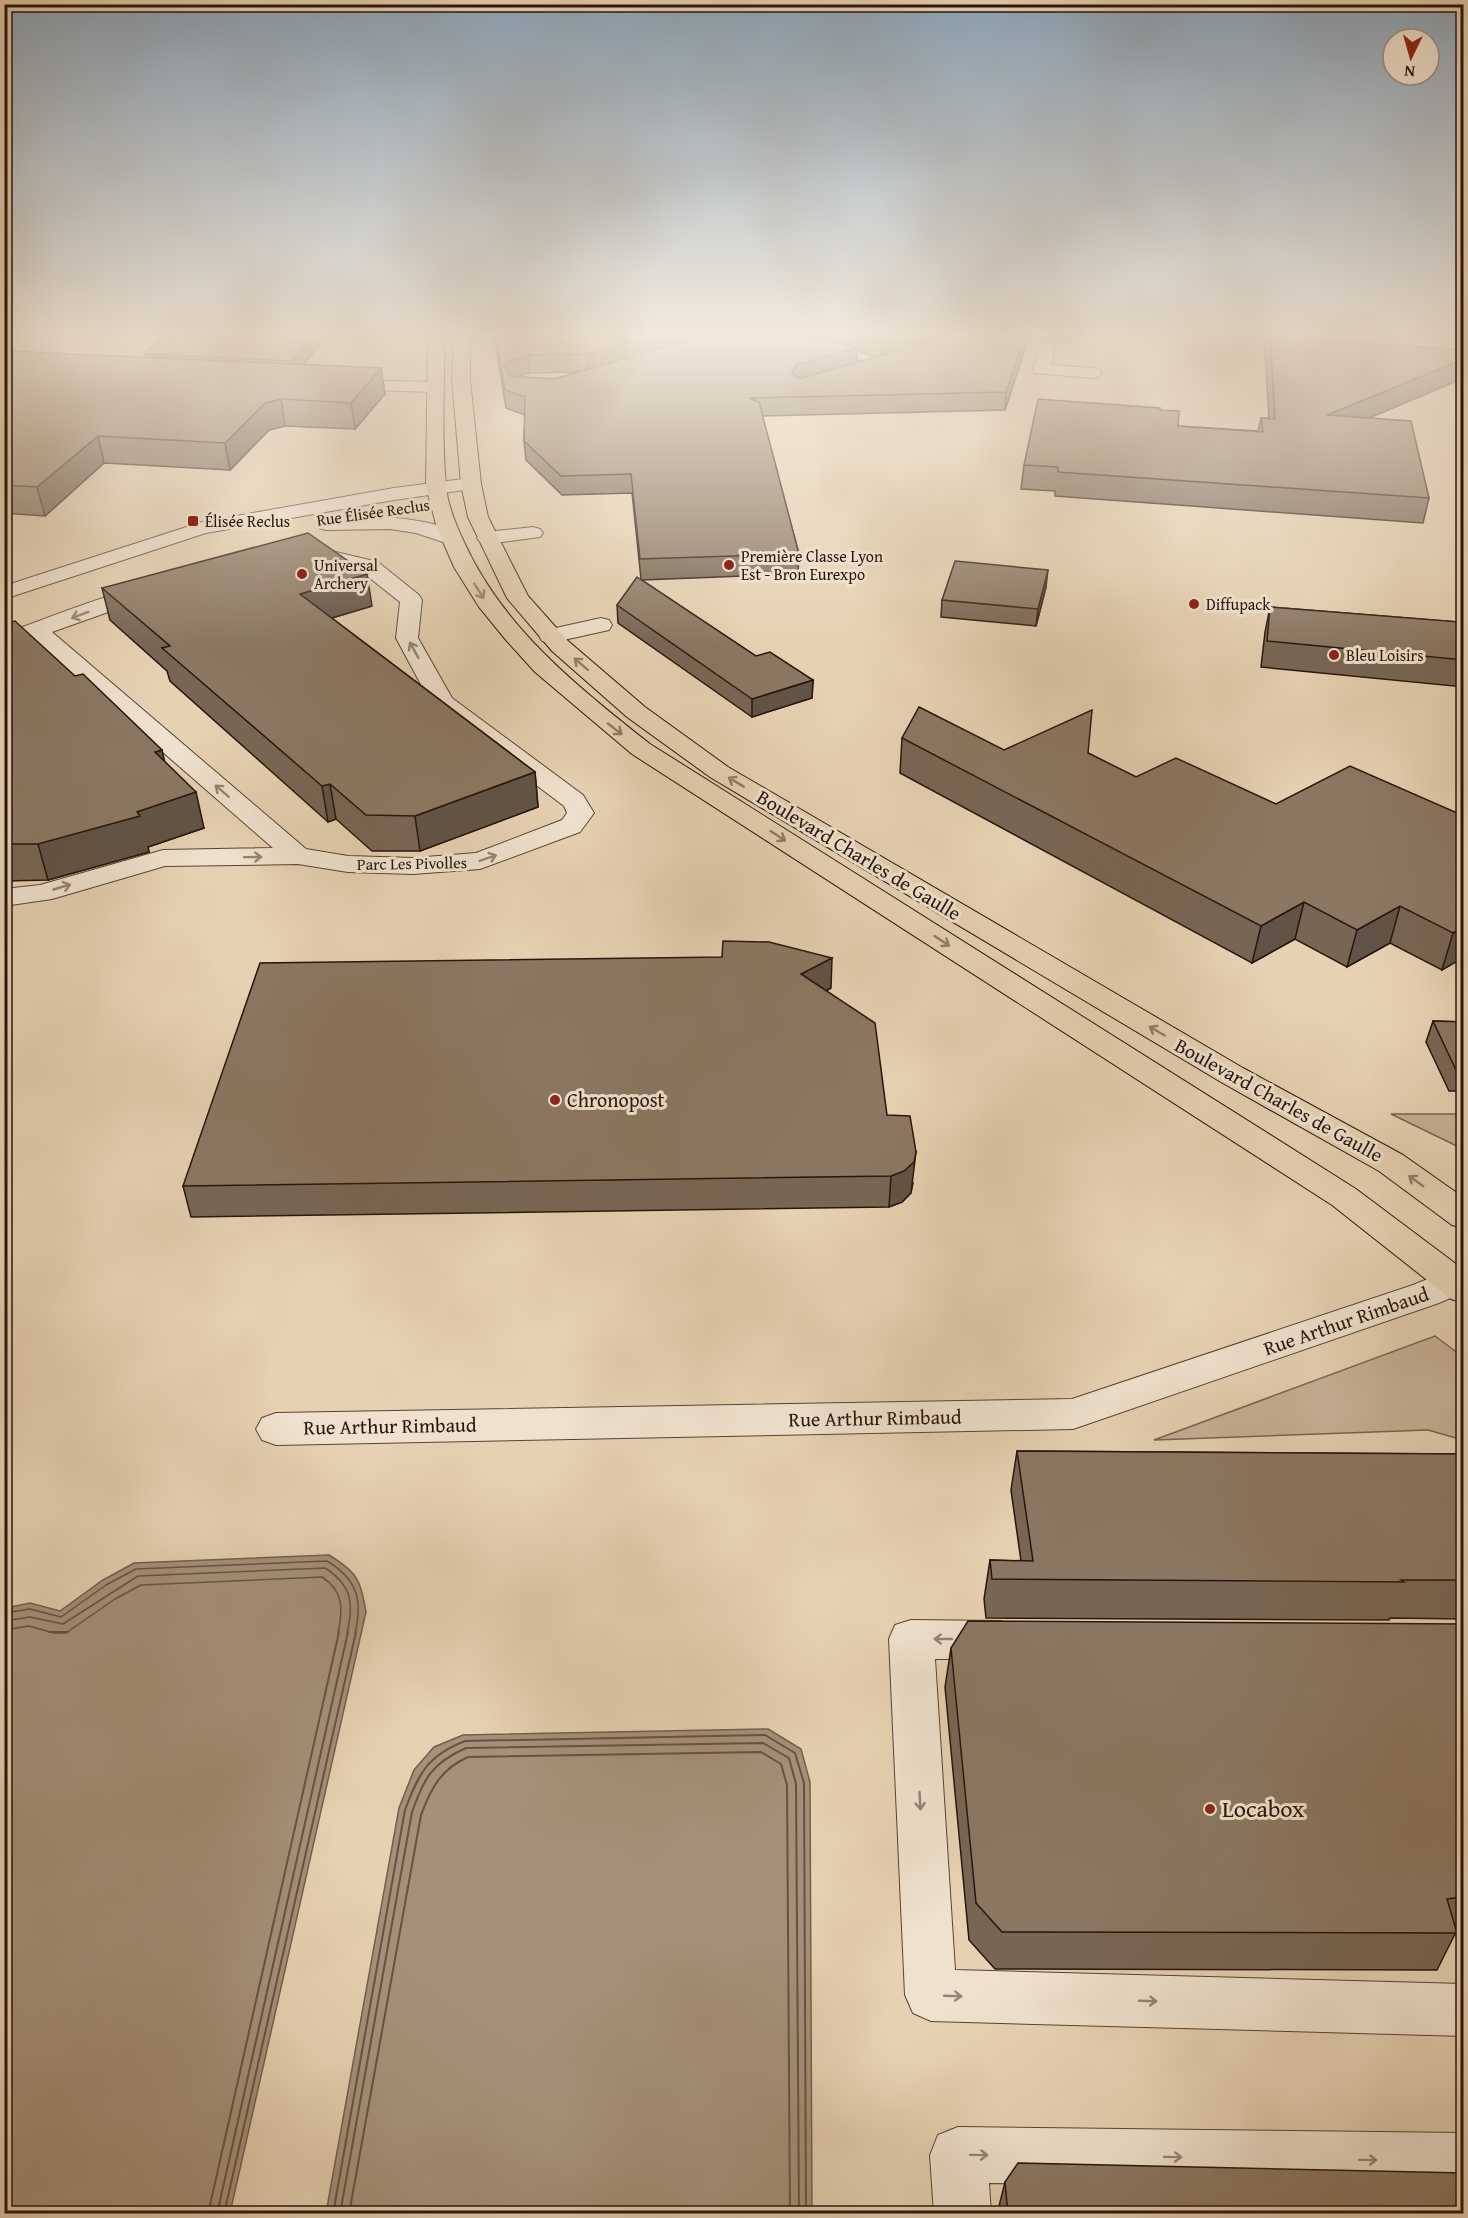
<svg xmlns="http://www.w3.org/2000/svg" width="1468" height="2218" font-family="'Gentium Book Plus',serif">
	<style>
		.green { fill: #c6b196; stroke: #776351; stroke-width: 1.5 }
		.water { fill: #a5917a; stroke: #735f4e; stroke-width: 1.5 }
		.lines { fill: none; stroke-linecap: round; stroke-linejoin: round }
		.shore-far1 { stroke: #665343; stroke-width: 1.5 }
		.shore { stroke: #665343; stroke-width: 2 }
		.minor-casing { stroke: #584436; stroke-width: 2 }
		.major-casing { stroke: #28150c; stroke-width: 2 }
		.minor { fill: #efe1cd; fill-rule: evenodd }
		.major { fill: #e6d1b2; fill-rule: evenodd }
		.wall { fill: #786654; stroke: #28150c; stroke-width: 1.5; fill-rule: evenodd }
		.shaded-wall { fill: #615345; stroke: #28150c; stroke-width: 1.5 }
		.building { fill: #8b7762; stroke: #28150c; stroke-width: 1.5 }
		.oneway { stroke: #907c67 }
		.oneway2 { stroke: #958576 }
		.poi-dot { fill: #8f2418; stroke: #efe1cd; stroke-width: 2 }
		.labels { text-anchor: middle; stroke-width: 6; stroke-linejoin: round; paint-order: stroke }
		.far-street-label { font-size: 16px; fill: #28150c; stroke: #efe1cd }
		.far-poi-label { font-size: 16px; fill: #28150c; stroke: #efe1cd; text-anchor: start }
		.street-label { font-size: 20px; fill: #28150c; stroke: #efe1cd }
		.poi-label { font-size: 20px; fill: #28150c; stroke: #efe1cd; text-anchor: start }
		.near-poi-label { font-size: 24px; fill: #28150c; stroke: #efe1cd; text-anchor: start }
	</style>
	<rect width="100%" height="100%" fill="#e6d1b2"/>
	<filter id="stains"><feTurbulence type="fractalNoise" baseFrequency=".00333" numOctaves="4"/><feColorMatrix values="0 0 0 0 .2 0 0 0 0 .09 0 0 0 0 .02 0 0 0 .5 -.17"/></filter>
	<radialGradient id="worn" r=".72"><stop offset=".6" stop-color="#630" stop-opacity="0"/><stop offset="1" stop-color="#630" stop-opacity=".3"/></radialGradient>
	<g class="green">
		<path d="M 1391,1114 L 1463,1114 L 1463,1149 Z"/>
		<path d="M 1435,1336 L 1463,1357 L 1463,1440 L 1428,1430 L 1154,1440 Z"/>
	</g>
	<g class="water">
		<path d="M 329,1555 C 358,1573 360,1579 366,1612 L 230,2213 L 5,2213 L 5,1608 L 30,1603 L 60,1611 L 103,1580 L 134,1563 Z"/>
		<path d="M 768,1729 L 801,1749 L 810,1782 L 812,2213 L 326,2213 L 399,1808 L 414,1770 L 434,1747 L 463,1735 Z"/>
	</g>
	<g class="lines">
		<g class="shore-far1">
			<path d="M 4,1613 L 30,1609 L 61,1617 L 106,1585 L 136,1569 L 327,1561 C 357,1579 363,1600 355,1633"/>
			<path d="M 4,1621 L 30,1617 L 63,1624 L 138,1576 L 325,1568 C 352,1585 354,1604 347,1633"/>
			<path d="M 4,1630 L 29,1626 L 54,1633 L 66,1633 L 115,1599 L 141,1585 L 322,1577 C 344,1591 343,1610 338,1633"/>
		</g>
		<g class="shore">
			<path d="M 49,1632 L 68,1632"/>
			<path d="M 208,2214 L 339,1632"/>
			<path d="M 217,2214 L 348,1632"/>
			<path d="M 224,2214 L 356,1632"/>
			<path d="M 333,2214 L 405,1810 C 419,1773 427,1756 465,1741 L 765,1735 L 795,1753 L 804,1783 L 806,2214"/>
			<path d="M 340,2214 L 412,1812 C 424,1778 432,1763 466,1748 L 763,1743 L 789,1758 L 796,1784 L 799,2214"/>
			<path d="M 349,2214 L 421,1815 C 431,1788 441,1769 468,1757 L 761,1752 L 781,1764 L 787,1785 L 790,2214"/>
		</g>
		<defs>
			<g id="minor">
				<path d="M 455,335 L 484,335 L 482,338 L 456,339 Z"/>
				<path d="M 784,335 L 807,335 L 887,362 L 889,366 L 887,370 L 854,379 L 848,378 L 845,374 L 848,370 L 864,366 L 786,338 Z"/>
				<path d="M 1047,341 L 1055,346 L 1051,365 L 1093,368 L 1099,369 L 1102,373 L 1099,377 L 1093,378 L 1035,373 L 1033,369 L 1039,346 Z"/>
				<path d="M 339,380 L 436,382 L 442,383 L 445,387 L 442,391 L 436,392 L 333,389 L 330,385 L 333,381 Z"/>
				<path d="M 471,478 L 478,480 L 481,484 L 478,488 L 394,500 L 206,533 L 4,599 L 4,586 L 202,522 L 394,488 Z"/>
				<path d="M 343,516 C 368,515 448,518 462,539 L 459,543 L 452,545 L 416,533 L 390,529 L 326,530 L 319,528 L 316,524 L 319,520 Z"/>
				<path d="M 533,527 L 540,529 L 543,533 L 540,537 L 487,544 L 480,542 L 477,538 L 480,534 L 487,532 Z"/>
				<path d="M 319,548 L 378,562 L 419,595 L 422,600 L 418,638 L 452,698 L 583,795 L 594,813 L 580,832 L 480,869 L 413,874 L 348,872 L 298,864 L 165,866 L 52,899 L 4,906 L 4,889 L 40,885 L 163,850 L 273,848 L 33,639 L 4,649 L 4,634 C 33,624 134,582 158,587 L 161,592 L 158,597 L 128,605 L 52,632 L 306,849 L 348,856 L 413,858 L 476,853 L 562,820 L 567,813 L 564,806 L 433,707 L 396,638 L 400,602 L 362,572 L 319,560 L 306,562 L 299,560 L 296,556 L 299,552 Z"/>
				<path d="M 601,618 L 609,620 L 612,625 L 609,630 L 550,643 L 542,641 L 539,636 L 542,631 Z"/>
				<path d="M 1452,1269 L 1464,1272 L 1464,1292 L 1439,1303 L 1073,1429 L 276,1445 L 262,1440 L 256,1429 L 262,1418 L 276,1413 L 1072,1399 L 1413,1285 Z"/>
				<path d="M 911,1620 L 1000,1621 L 1016,1626 L 1022,1640 L 1016,1654 L 1000,1659 L 935,1659 L 955,1970 L 1464,1984 L 1464,2036 L 931,2021 L 913,2013 L 905,1995 L 889,1639 L 895,1625 Z"/>
				<path d="M 958,2127 L 1464,2133 L 1464,2189 L 989,2183 L 991,2214 L 934,2214 L 930,2155 L 938,2135 Z"/>
			</g>
			<g id="major">
				<path d="M 428,335 L 444,335 C 445,383 441,438 446,485 C 447,504 456,525 464,542 C 503,628 577,686 650,744 L 1356,1189 L 1464,1270 L 1464,1303 L 1451,1299 L 1332,1205 L 632,754 L 535,672 L 506,640 L 479,607 L 454,567 L 437,528 L 426,487 Z"/>
				<path d="M 454,335 L 470,335 L 470,380 L 481,484 L 488,517 L 528,596 L 568,641 L 645,707 L 728,767 L 1243,1068 L 1403,1155 L 1464,1198 L 1464,1228 L 1452,1225 L 1379,1171 L 1221,1082 L 710,777 L 627,717 L 552,651 L 507,598 L 468,517 L 461,484 L 452,380 Z"/>
			</g>
		</defs>
		<use href="#minor" class="minor-casing"/>
		<use href="#major" class="major-casing"/>
		<use href="#minor" class="minor"/>
		<use href="#major" class="major"/>
	</g>
	<g class="wall">
		<path d="M 165,335 L 329,335 L 303,365 L 381,368 L 385,394 L 355,429 L 285,426 L 269,430 L 230,470 L 104,463 L 45,516 L 4,513 L 4,351 L 145,358 L 144,354 Z"/>
		<path d="M 494,335 L 1072,335 L 1070,343 L 1048,339 L 1028,340 L 1005,410 L 762,416 L 799,554 L 798,574 L 642,580 L 756,656 L 813,680 L 812,698 L 752,717 L 618,623 L 617,605 L 641,579 L 632,493 L 562,495 L 526,460 L 524,441 L 525,415 L 506,408 ZM 857,350 L 876,357 L 857,362 ZM 578,372 L 554,379 L 517,377 L 529,373 Z"/>
		<path d="M 1264,335 L 1321,335 L 1321,340 L 1369,418 L 1429,498 L 1423,523 L 1055,496 L 1055,491 L 1021,489 L 1024,465 L 1160,410 L 1178,426 L 1258,431 L 1261,418 L 1269,418 Z"/>
		<path d="M 1046,587 L 1036,626 L 941,617 L 942,600 Z"/>
		<path d="M 102,588 L 372,606 L 332,618 L 535,772 L 538,807 L 420,851 L 372,851 L 336,819 L 328,822 L 170,681 L 167,671 L 110,620 Z"/>
		<path d="M 1270,607 L 1458,622 L 1458,620 L 1463,621 L 1464,618 L 1464,687 L 1261,667 L 1265,632 Z"/>
		<path d="M 4,624 L 75,676 L 165,762 L 204,828 L 148,847 L 149,852 L 48,880 L 6,881 L 4,879 Z"/>
		<path d="M 902,738 L 1004,750 L 1088,753 L 1136,777 L 1276,804 L 1464,816 L 1464,957 L 1442,970 L 1390,943 L 1347,967 L 1295,939 L 1252,963 L 900,773 Z"/>
		<path d="M 831,988 L 826,991 L 887,1115 L 913,1183 L 911,1193 L 902,1202 L 889,1207 L 191,1217 L 183,1186 Z"/>
		<path d="M 1433,1021 L 1464,1022 L 1464,1091 L 1449,1091 L 1426,1042 Z"/>
		<path d="M 1017,1451 L 1464,1454 L 1464,1619 L 1390,1618 L 1389,1620 L 986,1618 L 984,1599 L 990,1560 L 1021,1561 L 1011,1490 Z"/>
		<path d="M 1464,1624 L 1464,1931 L 1456,1932 L 1437,1970 L 995,1969 L 969,1940 L 945,1687 L 951,1648 Z"/>
		<path d="M 1005,2182 L 1464,2214 L 997,2214 Z"/>
	</g>
	<g class="shaded-wall">
		<path d="M 315,335 L 329,335 L 294,375 L 292,361 Z"/>
		<path d="M 653,335 L 721,335 L 589,372 L 588,354 Z"/>
		<path d="M 903,335 L 937,335 L 936,342 L 881,359 L 882,341 Z"/>
		<path d="M 1025,335 L 1028,335 L 1028,340 L 1005,410 L 1006,392 Z"/>
		<path d="M 857,348 L 857,366 L 795,383 L 792,372 L 796,365 Z"/>
		<path d="M 528,355 L 529,373 L 510,379 L 506,384 L 505,366 L 509,361 Z"/>
		<path d="M 1464,359 L 1464,378 L 1322,438 L 1327,415 Z"/>
		<path d="M 381,368 L 385,394 L 355,429 L 351,403 Z"/>
		<path d="M 281,399 L 285,426 L 269,430 L 230,470 L 225,443 L 265,403 Z"/>
		<path d="M 98,436 L 104,463 L 45,516 L 37,487 Z"/>
		<path d="M 1048,570 L 1046,587 L 1036,626 L 1038,609 Z"/>
		<path d="M 367,574 L 372,606 L 305,626 L 300,594 Z"/>
		<path d="M 813,680 L 812,698 L 752,717 L 752,699 Z"/>
		<path d="M 162,750 L 170,785 L 155,752 Z"/>
		<path d="M 535,772 L 538,807 L 420,851 L 415,816 Z"/>
		<path d="M 330,784 L 336,819 L 328,822 L 322,786 Z"/>
		<path d="M 196,792 L 204,828 L 148,847 L 149,852 L 48,880 L 38,844 Z"/>
		<path d="M 1304,902 L 1295,939 L 1252,963 L 1261,926 Z"/>
		<path d="M 1400,906 L 1390,943 L 1347,967 L 1357,930 Z"/>
		<path d="M 1464,927 L 1464,957 L 1442,970 L 1453,933 Z"/>
		<path d="M 832,958 L 831,988 L 800,1004 L 801,974 Z"/>
		<path d="M 916,1152 L 911,1193 L 902,1202 L 889,1207 L 891,1176 Z"/>
	</g>
	<g class="building">
		<path d="M 165,335 L 315,335 L 292,361 L 144,354 Z"/>
		<path d="M 495,335 L 653,335 L 588,354 L 528,355 L 509,361 L 505,366 L 509,376 L 554,379 L 682,342 L 710,335 L 819,335 L 857,348 L 796,365 L 792,372 L 796,377 L 802,378 L 945,337 L 946,335 L 1025,335 L 1006,392 L 749,398 L 759,402 L 799,554 L 640,559 L 631,474 L 561,476 L 524,441 L 525,397 L 505,390 Z"/>
		<path d="M 863,335 L 903,335 L 882,341 Z"/>
		<path d="M 1270,335 L 1321,335 L 1321,340 L 1464,350 L 1464,359 L 1327,415 L 1411,421 L 1429,498 L 1058,472 L 1058,467 L 1024,465 L 1038,399 L 1160,408 L 1160,410 L 1179,411 L 1178,426 L 1263,432 L 1261,418 L 1275,419 Z"/>
		<path d="M 4,351 L 381,368 L 351,403 L 281,399 L 265,403 L 225,443 L 98,436 L 37,487 L 4,485 Z"/>
		<path d="M 308,533 L 367,574 L 300,594 L 535,772 L 415,816 L 366,815 L 330,784 L 322,786 L 162,648 L 170,646 L 102,588 Z"/>
		<path d="M 955,561 L 1048,570 L 1038,609 L 942,600 Z"/>
		<path d="M 637,577 L 756,656 L 770,652 L 813,680 L 752,699 L 617,605 Z"/>
		<path d="M 1270,607 L 1459,622 L 1458,620 L 1464,621 L 1464,660 L 1267,641 Z"/>
		<path d="M 15,621 L 75,676 L 83,674 L 162,750 L 155,752 L 196,792 L 137,812 L 140,816 L 38,844 L 4,844 L 4,624 Z"/>
		<path d="M 919,707 L 1004,750 L 1092,710 L 1088,753 L 1136,777 L 1176,758 L 1276,804 L 1350,766 L 1464,816 L 1464,927 L 1453,933 L 1400,906 L 1357,930 L 1304,902 L 1261,926 L 902,738 Z"/>
		<path d="M 723,941 L 769,942 L 832,958 L 801,974 L 875,1023 L 887,1115 L 910,1116 L 916,1152 L 914,1162 L 904,1171 L 891,1176 L 183,1186 L 260,963 L 722,957 Z"/>
		<path d="M 1433,1021 L 1464,1022 L 1464,1070 L 1456,1070 Z"/>
		<path d="M 1017,1451 L 1464,1454 L 1464,1580 L 1401,1580 L 1404,1582 L 992,1579 L 990,1560 L 1033,1561 Z"/>
		<path d="M 968,1621 L 1464,1624 L 1464,1897 L 1447,1899 L 1457,1933 L 1002,1932 L 976,1903 L 951,1648 Z"/>
		<path d="M 1018,2163 L 1464,2173 L 1464,2214 L 1008,2214 L 1005,2182 Z"/>
	</g>
	<defs><path id="oneway-shaft" d="M-6 0H5M1.5-3L5.5 0L1.5 3" fill="none" stroke-width="1.6" stroke-linecap="round" stroke-linejoin="round" transform="scale(1.5)"/></defs>
	<g class="oneway">
		<use href="#oneway-shaft" transform="translate(479 591) rotate(57)"/>
		<use href="#oneway-shaft" transform="translate(581 664) rotate(-139)"/>
		<use href="#oneway-shaft" transform="translate(615 729) rotate(38)"/>
		<use href="#oneway-shaft" transform="translate(736 782) rotate(-149)"/>
		<use href="#oneway-shaft" transform="translate(778 836) rotate(33)"/>
		<use href="#oneway-shaft" transform="translate(942 941) rotate(33)"/>
		<use href="#oneway-shaft" transform="translate(1157 1031) rotate(-150)"/>
		<use href="#oneway-shaft" transform="translate(1416 1181) rotate(-144)"/>
	</g>
	<g class="oneway2">
		<use href="#oneway-shaft" transform="translate(80 615) rotate(159)"/>
		<use href="#oneway-shaft" transform="translate(414 650) rotate(-119)"/>
		<use href="#oneway-shaft" transform="translate(222 791) rotate(-139)"/>
		<use href="#oneway-shaft" transform="translate(253 857) rotate(-1)"/>
		<use href="#oneway-shaft" transform="translate(488 858) rotate(-19)"/>
		<use href="#oneway-shaft" transform="translate(62 887) rotate(-16)"/>
		<use href="#oneway-shaft" transform="translate(943 1639) rotate(-180)"/>
		<use href="#oneway-shaft" transform="translate(920 1801) rotate(87)"/>
		<use href="#oneway-shaft" transform="translate(953 1996) rotate(2)"/>
		<use href="#oneway-shaft" transform="translate(1148 2001) rotate(2)"/>
		<use href="#oneway-shaft" transform="translate(979 2155) rotate(1)"/>
		<use href="#oneway-shaft" transform="translate(1173 2157) rotate(1)"/>
		<use href="#oneway-shaft" transform="translate(1368 2160) rotate(1)"/>
	</g>
	<linearGradient id="sky" x2="0" y2="1"><stop stop-color="#8da6bc"/><stop offset="0.52" stop-color="#f4eadc"/><stop offset="1" stop-color="#f4eadc" stop-opacity="0"/></linearGradient>
	<rect width="1468" height="645" fill="url(#sky)"/>
	<g class="poi-dot">
		<rect x="187" y="515" width="12" height="12" rx="3"/>
		<circle cx="729" cy="565" r="6"/>
		<circle cx="302" cy="574" r="6"/>
		<circle cx="1194" cy="604" r="6"/>
		<circle cx="1334" cy="655" r="6"/>
		<circle cx="555" cy="1100" r="6"/>
		<circle cx="1210" cy="1809" r="6"/>
	</g>
	<g class="labels">
		<g class="far-street-label">
			<text transform="translate(373 512) rotate(-8)" y="6">Rue Élisée Reclus</text>
			<text transform="translate(412 863) rotate(-1)" y="6">Parc Les Pivolles</text>
		</g>
		<g class="far-poi-label">
			<text x="205" y="527">Élisée Reclus</text>
			<text x="741" y="562">Première Classe Lyon<tspan x="741" dy="18">Est - Bron Eurexpo</tspan></text>
			<text x="314" y="571">Universal<tspan x="314" dy="18">Archery</tspan></text>
			<text x="1206" y="610">Diffupack</text>
			<text x="1346" y="661">Bleu Loisirs</text>
		</g>
		<g class="street-label">
			<text transform="translate(859 855) rotate(31)" y="7">Boulevard Charles de Gaulle</text>
			<text transform="translate(1279 1100) rotate(29)" y="7">Boulevard Charles de Gaulle</text>
			<text transform="translate(1346 1321) rotate(-19)" y="7">Rue Arthur Rimbaud</text>
			<text transform="translate(875 1418) rotate(-1)" y="7">Rue Arthur Rimbaud</text>
			<text transform="translate(390 1426) rotate(-1)" y="7">Rue Arthur Rimbaud</text>
		</g>
		<g class="poi-label">
			<text x="567" y="1107">Chronopost</text>
		</g>
		<g class="near-poi-label">
			<text x="1222" y="1817">Locabox</text>
		</g>
	</g>
	<rect width="1468" height="2218" fill="none" stroke="#e6d1b2" stroke-width="24"/>
	<rect x="6" y="6" width="1456" height="2206" fill="none" stroke="#28150c" stroke-width="3"/>
	<rect x="12" y="12" width="1444" height="2194" fill="none" stroke="#28150c" stroke-width="1.5"/>
	<g transform="translate(1411 57) rotate(185)"><circle r="28" fill="#efe1cd" stroke="#9f8f80" stroke-width="1.5"/>
	<path d="M0-4.5L10 22L0 15L-10 22Z" fill="#8f2418"/>
	<text y="-9" font-size="16" font-weight="bold" text-anchor="middle" fill="#28150c">N</text>
	</g>
	<rect width="100%" height="100%" filter="url(#stains)"/>
	<rect width="100%" height="100%" fill="url(#worn)"/>
</svg>
